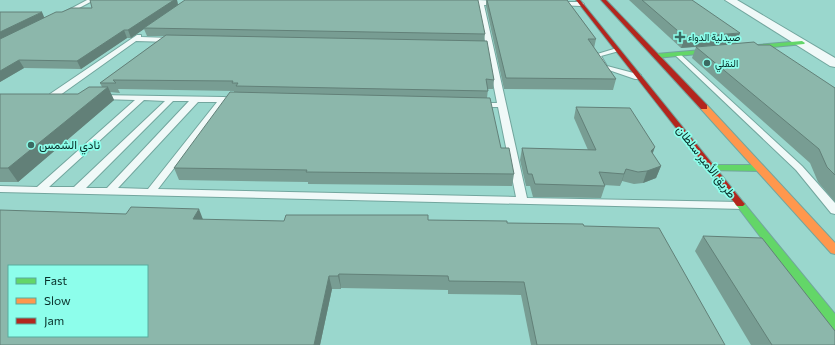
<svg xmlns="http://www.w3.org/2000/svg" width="835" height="345" font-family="Commissioner,Vazirmatn,sans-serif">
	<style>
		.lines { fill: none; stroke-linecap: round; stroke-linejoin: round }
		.lane-casing { stroke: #72a69e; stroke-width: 2 }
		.street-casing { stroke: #72a69e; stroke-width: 2 }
		.fast-casing { stroke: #72a69e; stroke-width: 2 }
		.slow-casing { stroke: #72a69e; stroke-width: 2 }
		.jam-casing { stroke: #72a69e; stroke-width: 2 }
		.lane { fill: #f0f9f8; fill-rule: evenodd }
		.street { fill: #f0f9f8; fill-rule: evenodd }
		.fast { fill: #63d668; fill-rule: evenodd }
		.slow { fill: #ff974d; fill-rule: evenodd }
		.jam { fill: #b3261e; fill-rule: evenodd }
		.wall { fill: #789d93 }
		.shaded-wall { fill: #628078 }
		.building { fill: #8cb7ab; stroke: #628078; fill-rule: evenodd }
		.poi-dot { fill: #3b6a62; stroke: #8dfeeb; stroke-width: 1.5 }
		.labels { text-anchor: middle; stroke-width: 3.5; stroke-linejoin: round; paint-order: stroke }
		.far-poi-label { font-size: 10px; fill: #082f29; stroke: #8dfeeb; text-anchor: start }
		.poi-label { font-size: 12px; fill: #082f29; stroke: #8dfeeb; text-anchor: start }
		.street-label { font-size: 12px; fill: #082f29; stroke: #8dfeeb }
	</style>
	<rect width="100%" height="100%" fill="#9ad7cd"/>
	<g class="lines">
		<defs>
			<g id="lane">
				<path d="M 87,0 L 94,0 L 66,15 L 61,14 Z"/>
				<path d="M 477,0 L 499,1 L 502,3 L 499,5 L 484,5 L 527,198 L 740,202 L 744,203 L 745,206 L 744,209 L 0,192 L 0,186 L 37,187 L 135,100 L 100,99 L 96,97 L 97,95 L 223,97 L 238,98 L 242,100 L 238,102 L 225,102 L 158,189 L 516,197 L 498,107 L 478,107 L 474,105 L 478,103 L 497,103 L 478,5 L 465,5 L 462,3 L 465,1 L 478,1 ZM 144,100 L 165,101 L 74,187 L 49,187 ZM 173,101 L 189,101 L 107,188 L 86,188 ZM 198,102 L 217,102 L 148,189 L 118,188 Z"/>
				<path d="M 557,2 L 581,2 L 584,4 L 581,6 L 555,5 L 555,3 Z"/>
				<path d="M 137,35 L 141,35 L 141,37 L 171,38 L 174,40 L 171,42 L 136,41 L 56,98 L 50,98 L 50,94 Z"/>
				<path d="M 617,48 L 620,50 L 619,51 L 601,56 L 607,66 L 641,75 L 641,79 L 635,79 L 603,68 L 594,55 Z"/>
				<path d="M 675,53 L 679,53 L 802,166 L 835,203 L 835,214 L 831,213 L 796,170 L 675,55 Z"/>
			</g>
			<path id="street" d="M 725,0 L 737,0 L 835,58 L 835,67 L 830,66 Z"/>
			<g id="fast">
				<path d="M 802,41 L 805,43 L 804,44 L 656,58 L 653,56 L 656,54 Z"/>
				<path d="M 711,165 L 758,165 L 762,168 L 758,171 L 708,170 L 707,168 L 708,166 Z"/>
				<path d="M 740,201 L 743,202 L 835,314 L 835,330 L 830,328 L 737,206 L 735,204 Z"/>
			</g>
			<path id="slow" d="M 701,105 L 707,105 L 835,243 L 835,254 L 831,253 L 701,109 Z"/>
			<g id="jam">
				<path d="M 576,0 L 580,0 L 743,202 L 745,204 L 743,206 L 737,206 Z"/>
				<path d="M 601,0 L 606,0 L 707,105 L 707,109 L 701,109 Z"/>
			</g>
		</defs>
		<use href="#lane" class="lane-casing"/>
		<use href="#street" class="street-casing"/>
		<use href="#fast" class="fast-casing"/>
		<use href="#slow" class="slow-casing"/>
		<use href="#jam" class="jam-casing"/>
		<use href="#lane" class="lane"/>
		<use href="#street" class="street"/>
		<use href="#fast" class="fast"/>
		<use href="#slow" class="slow"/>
		<use href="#jam" class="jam"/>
	</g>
	<g class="wall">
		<path d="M 177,0 L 178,5 L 485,34 L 484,41 L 494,80 L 493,89 L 488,89 L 487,98 L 501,148 L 514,174 L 512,186 L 308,184 L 308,182 L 179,180 L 174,168 L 238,92 L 234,92 L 234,91 L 118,89 L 120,93 L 110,92 L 114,100 L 18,182 L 0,182 L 0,94 L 78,94 L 102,87 L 100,83 L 165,36 L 147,36 L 144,29 L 131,38 L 127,38 L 81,69 L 24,68 L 0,82 L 0,12 L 45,18 L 62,12 L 92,8 Z"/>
		<path d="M 486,0 L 567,0 L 596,39 L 594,48 L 616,79 L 613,90 L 504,89 L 486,6 Z"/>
		<path d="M 629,0 L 692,0 L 736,43 L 758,45 L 835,88 L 835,202 L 818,182 L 810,163 L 692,58 L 696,47 L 681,48 Z"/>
		<path d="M 576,107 L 652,154 L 661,166 L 656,178 L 643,183 L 634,184 L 622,181 L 620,186 L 604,185 L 605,186 L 601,198 L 533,197 L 530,186 L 526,186 L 520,160 L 522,148 L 588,150 L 574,118 Z"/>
		<path d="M 203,220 L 284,221 L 428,220 L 507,223 L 584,226 L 725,345 L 531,345 L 521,295 L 448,294 L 448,290 L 341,288 L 341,289 L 332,289 L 320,345 L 0,345 Z"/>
		<path d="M 703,236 L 835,345 L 751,345 L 695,251 Z"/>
	</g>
	<g class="shaded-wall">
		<path d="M 174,0 L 177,0 L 178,5 L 144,28 L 144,29 L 131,38 L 128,30 Z"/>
		<path d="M 42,12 L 45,19 L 0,42 L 0,32 Z"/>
		<path d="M 124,30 L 127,38 L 81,69 L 77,61 Z"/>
		<path d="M 740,33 L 736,43 L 681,48 L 685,37 Z"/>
		<path d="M 19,60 L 24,68 L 0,82 L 0,71 Z"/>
		<path d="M 108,87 L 114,100 L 18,182 L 8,168 Z"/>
		<path d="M 655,147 L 651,158 L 651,151 Z"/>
		<path d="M 661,166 L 656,178 L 643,183 L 647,171 Z"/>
		<path d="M 626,169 L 622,181 L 620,186 L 624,174 Z"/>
		<path d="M 199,209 L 204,222 L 193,219 Z"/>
		<path d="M 339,274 L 341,288 L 341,289 L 338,276 Z"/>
		<path d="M 329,276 L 332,289 L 320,345 L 314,345 Z"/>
	</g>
	<g class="building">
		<path d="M 90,0 L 174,0 L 128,30 L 124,30 L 77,61 L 19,60 L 0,71 L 0,39 L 56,12 L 62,12 L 71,8 L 92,8 Z"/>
		<path d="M 185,0 L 478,0 L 485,34 L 144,28 Z"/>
		<path d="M 487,0 L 567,0 L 596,39 L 588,39 L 616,79 L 506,78 Z"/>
		<path d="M 642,0 L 692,0 L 740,33 L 685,37 Z"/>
		<path d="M 0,12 L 42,12 L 0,32 Z"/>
		<path d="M 166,35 L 487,41 L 494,80 L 486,79 L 488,91 L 236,86 L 238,83 L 232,83 L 233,81 L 113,80 L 116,83 L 100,83 Z"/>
		<path d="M 754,42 L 758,45 L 770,45 L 835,88 L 835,175 L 827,167 L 819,149 L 696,47 Z"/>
		<path d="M 89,87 L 108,87 L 8,168 L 0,168 L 0,94 L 78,94 Z"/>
		<path d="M 230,92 L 490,98 L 501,148 L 509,148 L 514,174 L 306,172 L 307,170 L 174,168 Z"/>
		<path d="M 576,107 L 630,108 L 655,147 L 651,151 L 661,166 L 647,171 L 638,172 L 626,169 L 624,174 L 599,172 L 605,186 L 535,184 L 532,174 L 528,174 L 522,148 L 596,150 Z"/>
		<path d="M 131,207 L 199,209 L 193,219 L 284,221 L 286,215 L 428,215 L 428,220 L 507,221 L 507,223 L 583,224 L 584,226 L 659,228 L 725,345 L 537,345 L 524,282 L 449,281 L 448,276 L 339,274 L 338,276 L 329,276 L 314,345 L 0,345 L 0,210 L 126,214 ZM 9,266 L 147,266 L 147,336 L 9,336 Z"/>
		<path d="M 703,236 L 762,238 L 835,331 L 835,345 L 772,345 Z"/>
	</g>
	<g class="poi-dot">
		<path d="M678 31h4v4h4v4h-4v4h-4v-4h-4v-4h4z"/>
		<circle cx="707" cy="63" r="4"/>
		<circle cx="31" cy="145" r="4"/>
	</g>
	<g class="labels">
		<g class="far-poi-label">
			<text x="688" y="41">صيدلية الدواء</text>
			<text x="715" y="67">النقلي</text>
		</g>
		<g class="poi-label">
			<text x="39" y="149">نادي الشمس</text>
		</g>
		<g class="street-label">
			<text transform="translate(706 162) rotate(52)" y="4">طريق الأمير سلطان</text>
		</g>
	</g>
	<rect x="8" y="265" width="140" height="72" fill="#8dfeeb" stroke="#58ab9d"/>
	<rect x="16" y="278" width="20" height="6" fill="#63d668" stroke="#58ab9d"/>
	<text x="44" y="285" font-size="12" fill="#082f29">Fast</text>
	<rect x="16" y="298" width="20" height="6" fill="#ff974d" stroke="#58ab9d"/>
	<text x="44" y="305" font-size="12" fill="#082f29">Slow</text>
	<rect x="16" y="318" width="20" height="6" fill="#b3261e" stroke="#58ab9d"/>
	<text x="44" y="325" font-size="12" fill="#082f29">Jam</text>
</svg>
